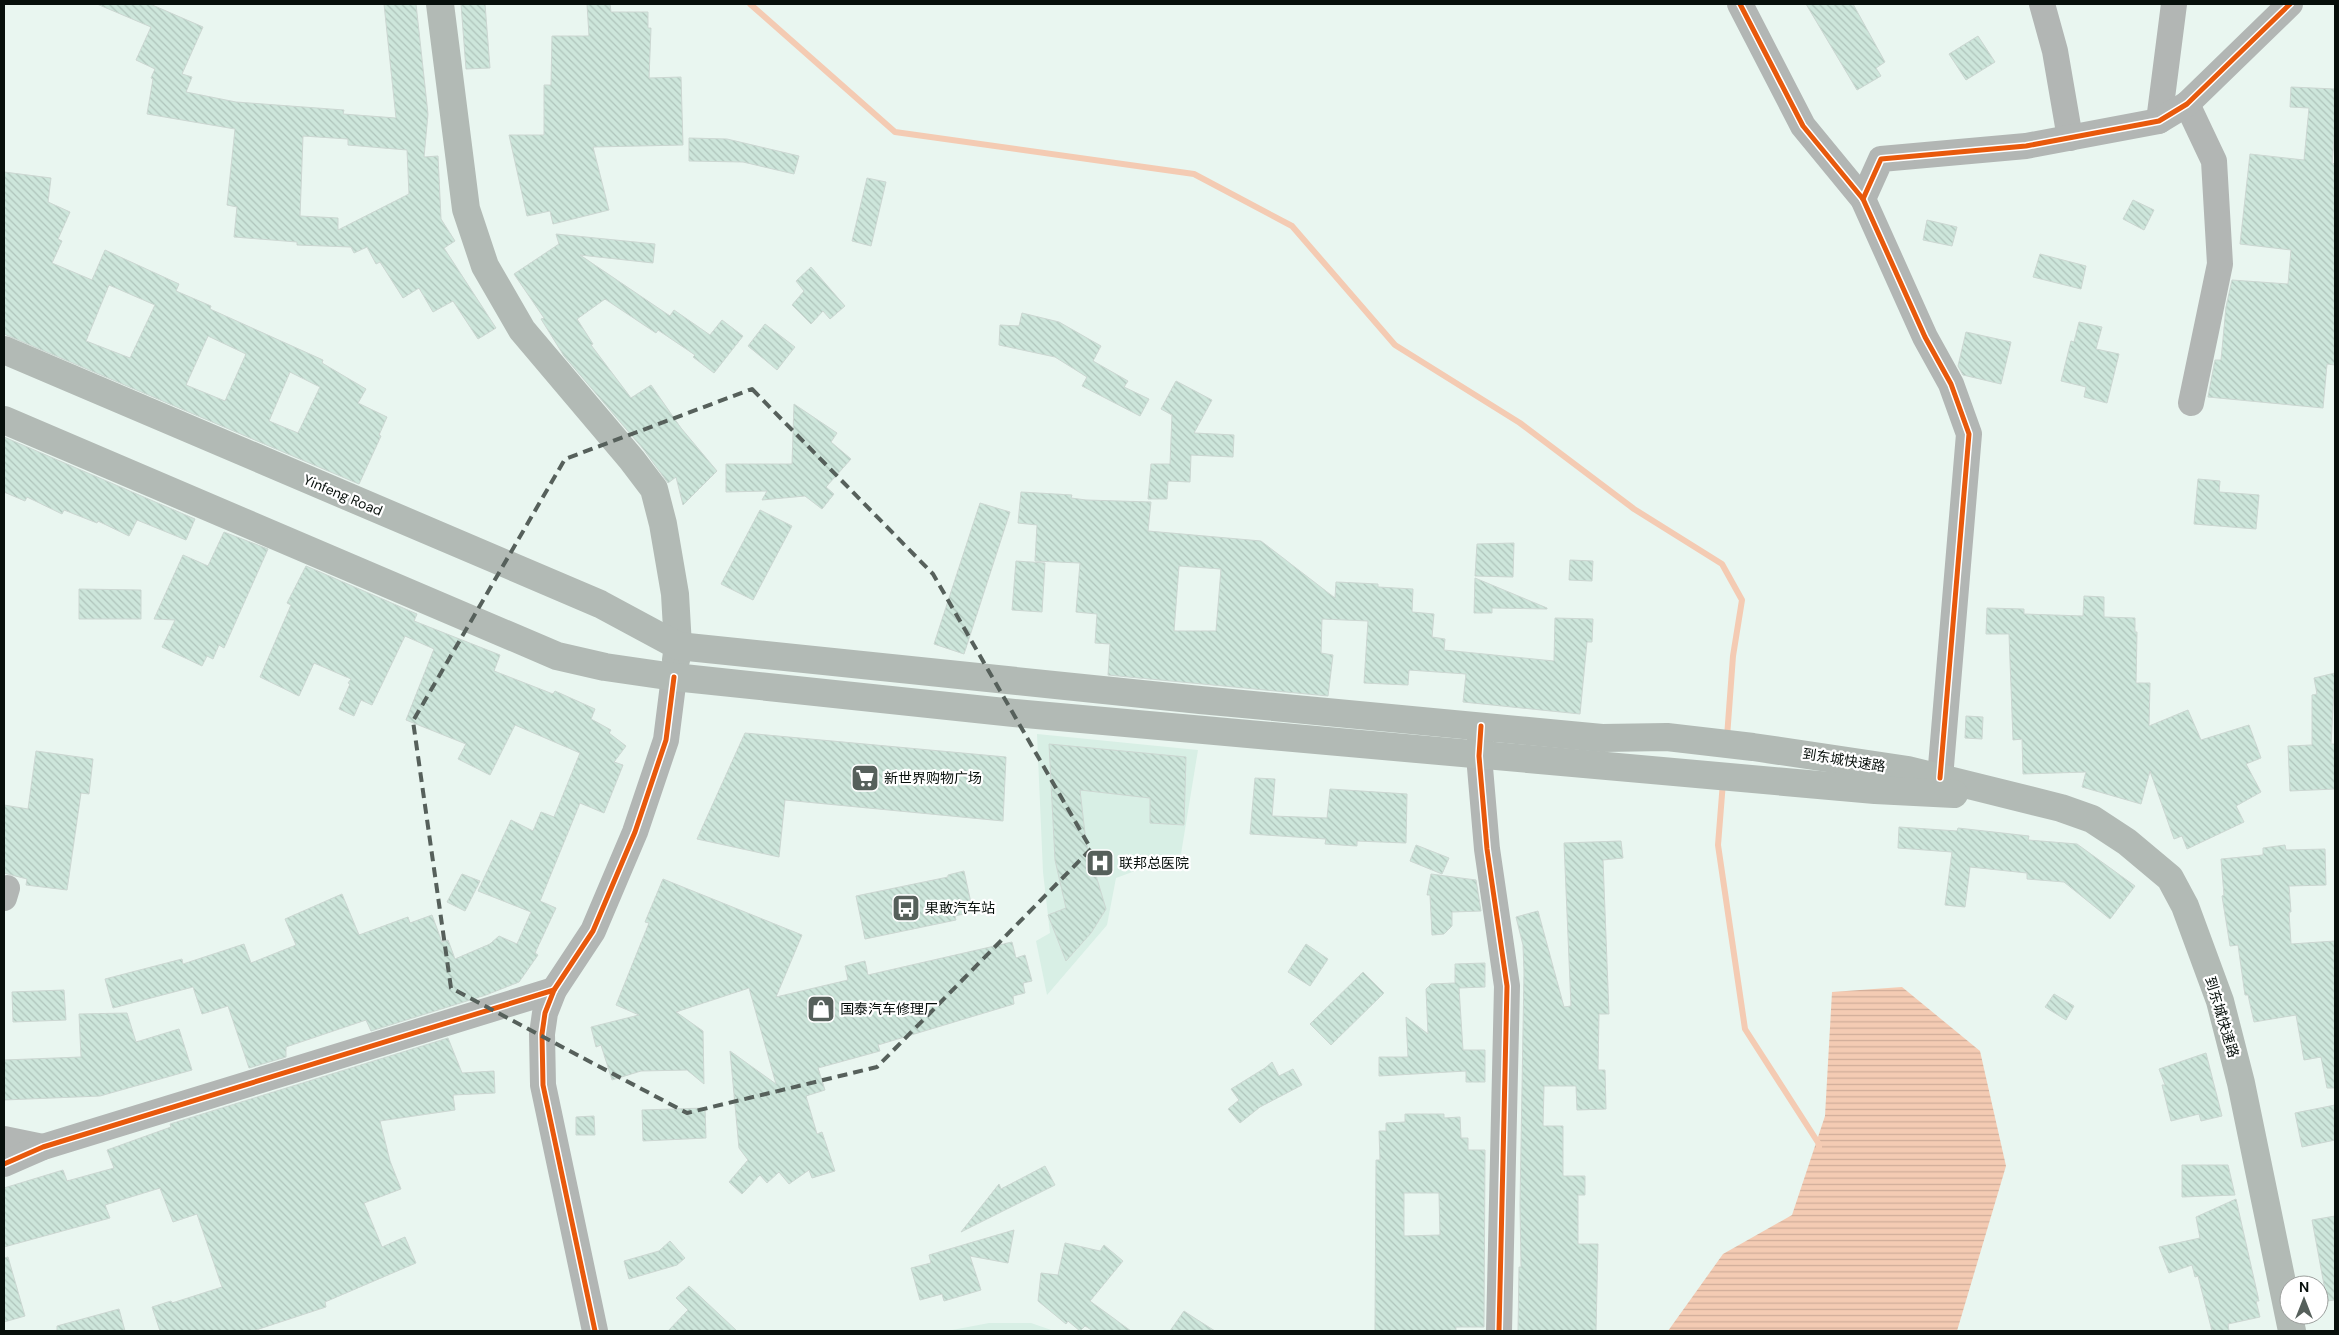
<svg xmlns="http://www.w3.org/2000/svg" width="2339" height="1335" font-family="'DM Sans','Noto Sans SC',sans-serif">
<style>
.built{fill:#d8efe5}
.water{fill:url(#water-rules)}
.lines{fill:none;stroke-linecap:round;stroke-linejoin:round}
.stream{stroke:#f4cbb3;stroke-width:6}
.building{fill:url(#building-back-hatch);stroke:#ccd7d2;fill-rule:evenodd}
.minor{stroke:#b2b6b4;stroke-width:26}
.major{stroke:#b2bab5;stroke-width:28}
.cycleway-casing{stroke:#fff;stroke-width:8}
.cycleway{stroke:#e8590c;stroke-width:5}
.marked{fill:none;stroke:#56605b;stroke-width:4;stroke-dasharray:10 6;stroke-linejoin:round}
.labels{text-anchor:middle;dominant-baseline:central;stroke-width:4.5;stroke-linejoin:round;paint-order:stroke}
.street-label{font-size:14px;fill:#070f0b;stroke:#fff}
.poi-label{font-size:14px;fill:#070f0b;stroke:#fff;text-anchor:start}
</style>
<defs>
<pattern id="water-rules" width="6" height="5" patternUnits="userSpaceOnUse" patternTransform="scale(1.25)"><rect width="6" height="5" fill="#f4cbb3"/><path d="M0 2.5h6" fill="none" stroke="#d0ad99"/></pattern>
<pattern id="building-back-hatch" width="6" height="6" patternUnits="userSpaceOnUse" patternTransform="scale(1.25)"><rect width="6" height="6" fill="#cde6db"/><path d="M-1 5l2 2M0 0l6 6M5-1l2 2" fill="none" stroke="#afc4bb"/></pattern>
</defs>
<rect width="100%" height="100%" fill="#e9f6f0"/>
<g class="built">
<polygon points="1037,734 1198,750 1181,854 1116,878 1107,925 1047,995 1036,941 1050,933 1043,872"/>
<polygon points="989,1323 1031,1323 1054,1331 947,1331"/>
</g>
<polygon class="water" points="1902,987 1980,1051 2006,1166 1957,1331 1668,1331 1723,1254 1792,1215 1825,1116 1832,992"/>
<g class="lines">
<g class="stream">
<polyline points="750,4 895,132 1194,174 1292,226 1395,345 1520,423 1634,509 1722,564 1742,600 1733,656 1727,737"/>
<polyline points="1723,782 1718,845 1745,1029 1819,1144 1819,1148"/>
</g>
</g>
<g class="building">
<path d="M97 4H150L203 27 182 74 192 77 186 92 236 102 344 110 343 114 396 118 384 4H416L428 114 424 157 438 156 441 219 455 241 444 248 496 328 478 339 453 301 433 312 419 288 403 298 380 262 376 264 367 247 354 253 351 247 297 245V242L234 237 237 207 227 205 235 129 147 114 153 79 151 78 155 69 136 60 151 27ZM303 136 348 139V145L407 150 409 194 338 230V218L300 216Z"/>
<polygon points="461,4 485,4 490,68 466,69"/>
<polygon points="587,4 610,4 611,12 648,12 648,28 651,28 649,78 681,77 683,145 593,147 609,210 553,224 550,211 527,216 509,135 544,135 544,85 551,85 552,36 589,36"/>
<polygon points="1806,4 1853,4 1885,62 1876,68 1881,76 1857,90"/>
<polygon points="1978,36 1995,62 1966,80 1949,54"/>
<polygon points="2291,87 2335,89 2335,130 2332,163 2335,164 2335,365 2327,364 2323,408 2208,397 2215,360 2221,360 2226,307 2232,280 2288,284 2291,250 2240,244 2250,154 2304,160 2309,108 2290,107"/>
<polygon points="689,138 727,139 799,156 794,174 743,162 689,161"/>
<path d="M4 172 51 178 48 202 70 212 58 239 62 241 52 263 92 280 105 250 179 284 176 291 211 306 210 309 323 360 322 363 366 389 358 403 387 417 379 435 381 436 359 484 4 334ZM109 285 155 305 130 358 86 341ZM208 336 246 354 225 401 186 385ZM290 372 320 387 298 433 269 421Z"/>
<polygon points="867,178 886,182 871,246 852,241"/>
<polygon points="2133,200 2154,210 2144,230 2123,219"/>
<polygon points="1927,220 1957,227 1952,246 1923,240"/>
<polygon points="556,234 655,244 653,263 580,255 670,316 674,310 710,335 722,320 743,336 714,373 693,357 695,355 658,330 656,333 605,299 577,319 593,344 591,345 631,398 651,385 681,428 717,471 683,505 676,477 668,483 644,450 564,356 541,319 544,318 514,274 559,244"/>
<polygon points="2040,254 2086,266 2081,289 2033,277"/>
<polygon points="811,267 845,306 830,319 823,311 811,324 792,305 804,291 796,281"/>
<polygon points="1022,313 1059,322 1101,346 1093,361 1128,381 1124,387 1149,399 1140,416 1082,386 1087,377 1055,357 999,345 1000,325 1019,326"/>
<polygon points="2079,322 2102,327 2096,349 2119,354 2107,403 2084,397 2086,387 2061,381 2071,341 2074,342"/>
<polygon points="765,324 795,347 777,370 748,346"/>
<polygon points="1966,332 2011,342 2001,384 1963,375 1958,366"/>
<polygon points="1176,381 1212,400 1194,433 1234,435 1233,457 1191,455 1190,482 1168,481 1167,499 1148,499 1151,464 1170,464 1172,415 1161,409"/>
<polygon points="794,404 837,433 831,442 851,459 826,487 834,494 822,509 805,496 762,500 767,491 726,492 726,464 792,464"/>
<polygon points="4,437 195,519 186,540 137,520 129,536 98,521 97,523 64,510 62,514 27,497 25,501 4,492"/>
<polygon points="2198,479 2220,481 2219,492 2259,495 2256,529 2194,524"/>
<path d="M1021 492 1072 495 1071 498 1086 500 1151 502 1148 531 1261 541 1335 598 1336 582 1378 584V587L1413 589 1412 612 1434 614 1432 637 1445 639 1444 650 1554 661 1555 618 1593 619 1592 642H1587L1580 714 1463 702 1466 674 1409 670 1408 685 1364 683 1368 621 1322 619 1321 653 1333 655 1328 696 1108 675 1110 644 1095 643 1097 614 1076 612 1080 563 1035 561 1037 525 1018 523ZM1179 566 1221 569 1216 631H1174Z"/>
<polygon points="980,503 1010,512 964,654 934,644"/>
<polygon points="760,510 792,526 753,600 721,584"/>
<polygon points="224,532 268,549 224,648 219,645 213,659 207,656 202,666 162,647 175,620 154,619 183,555 208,566"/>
<polygon points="1514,543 1513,577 1475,576 1477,544"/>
<polygon points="1570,560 1593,561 1592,581 1569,580"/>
<polygon points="1016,561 1045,563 1042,612 1012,610"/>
<polygon points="306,566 417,614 414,621 500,655 494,671 553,694 555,691 595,709 591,719 611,730 609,733 626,746 614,762 623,765 604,813 580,803 540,901 556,908 535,953 538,955 519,982 486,995 371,1031 366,1020 286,1047 286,1057 249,1068 228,1006 202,1014 193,987 113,1008 105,979 182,959 183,964 244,944 251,963 296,945 285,919 342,894 359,935 408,917 410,923 432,915 442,942 448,940 455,959 490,944 499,936 517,944 531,912 478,891 511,820 533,831 541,812 554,817 580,753 515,725 490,775 458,759 466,744 406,720 434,649 405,636 372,705 361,700 354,716 339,709 350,684 348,683 351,679 314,663 299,696 260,677 291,605 287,603"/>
<polygon points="1475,578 1547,608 1547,609 1492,608 1492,613 1474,613"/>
<polygon points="79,589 141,590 141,619 79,619"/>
<polygon points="2084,596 2104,597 2104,617 2135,618 2135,632 2137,632 2136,683 2150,683 2149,726 2188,710 2201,740 2249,725 2261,758 2246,764 2261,792 2236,806 2244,822 2187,849 2182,836 2174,839 2150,771 2141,804 2082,787 2086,772 2023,774 2022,739 2013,740 2009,634 1986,634 1987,608 2024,609 2024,614 2083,616"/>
<polygon points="2335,673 2331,744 2335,744 2335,789 2290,791 2288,746 2312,745 2312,695 2317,694 2314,678"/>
<polygon points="1966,716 1983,717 1982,739 1965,738"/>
<polygon points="745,733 1006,757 1003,821 785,800 779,857 697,839"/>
<polygon points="1049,744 1186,757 1184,825 1150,823 1150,798 1080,790 1086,842 1106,909 1091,933 1066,961 1048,915 1066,908 1055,860"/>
<polygon points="36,751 93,759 89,794 81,793 67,890 26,885 27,879 4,873 4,805 28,809"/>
<polygon points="1255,778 1275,779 1272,816 1327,818 1330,789 1407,794 1406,843 1357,841 1357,846 1325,844 1326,839 1250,834"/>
<polygon points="1899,827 1957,831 1958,828 2029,836 2028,840 2077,844 2135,886 2110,919 2064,882 2027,879 2027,873 1970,867 1965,907 1945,905 1952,852 1898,848"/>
<polygon points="1621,841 1623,858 1603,860 1609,1014 1599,1014 1598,1070 1605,1070 1606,1109 1577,1110 1576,1086 1544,1086 1543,1126 1563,1126 1563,1176 1585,1176 1585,1195 1578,1195 1578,1244 1598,1244 1596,1331 1518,1331 1519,1267 1521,1267 1520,1204 1524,972 1523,945 1516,917 1538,911 1564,1007 1571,1006 1564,843"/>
<polygon points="1416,845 1449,858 1442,874 1410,861"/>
<polygon points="2285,845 2286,850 2325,849 2326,885 2289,886 2291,912 2289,912 2291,944 2335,941 2335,1088 2327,1088 2321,1057 2304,1060 2296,1015 2254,1022 2248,995 2245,995 2238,945 2230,946 2222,896 2224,895 2221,859 2263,855 2263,848"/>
<polygon points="964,871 973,912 955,916 956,920 865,939 856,896 948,877 948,875"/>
<polygon points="462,874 480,881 465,911 447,902"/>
<polygon points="1431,874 1476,880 1481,911 1452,912 1452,926 1444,934 1432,935 1430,895 1427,895"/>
<polygon points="663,879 802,935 776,997 848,980 845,966 865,961 868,975 1012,942 1016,958 1025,955 1032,981 1023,983 1025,993 1013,996 1014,1004 878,1045 880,1051 818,1068 825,1090 806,1096 817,1134 822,1132 835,1171 812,1178 809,1170 789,1184 779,1172 767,1183 760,1175 742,1194 729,1182 748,1160 739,1148 730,1051 776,1084 749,988 676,1012 703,1031 704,1084 687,1070 641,1071 612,1080 601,1045 596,1047 591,1027 639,1015 616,1005 649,923 645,922"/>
<polygon points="1306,944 1328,959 1310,986 1288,972"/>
<polygon points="1485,963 1485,987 1459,988 1463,1050 1485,1050 1485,1082 1466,1082 1466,1071 1379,1076 1379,1057 1408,1057 1406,1017 1428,1034 1426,989 1431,984 1455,983 1455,964"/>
<polygon points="1363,972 1384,993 1331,1045 1310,1024"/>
<polygon points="64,990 66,1020 13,1022 12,992"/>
<polygon points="2054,994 2074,1006 2066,1020 2045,1007"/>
<polygon points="127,1013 136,1042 179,1029 192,1070 100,1096 4,1100 4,1060 81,1057 79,1014"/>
<polygon points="448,1038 462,1073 494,1071 495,1093 453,1095 455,1110 380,1121 390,1161 401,1189 364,1203 382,1247 405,1237 416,1263 325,1302 326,1307 253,1331 160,1331 152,1307 171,1301 172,1303 222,1287 197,1214 173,1222 160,1188 105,1205 110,1218 4,1247 4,1188 63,1170 67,1181 114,1168 107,1150 171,1127 170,1124"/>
<polygon points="2206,1053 2222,1116 2201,1121 2199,1114 2171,1121 2162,1085 2165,1085 2159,1069"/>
<polygon points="1272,1062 1279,1076 1293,1069 1302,1085 1260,1107 1240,1123 1228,1109 1239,1100 1231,1089 1265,1068"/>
<polygon points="2335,1105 2335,1140 2302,1147 2295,1113"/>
<polygon points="705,1108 706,1138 643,1141 642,1110"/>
<path d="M1405 1114H1444V1118L1460 1117 1461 1138H1468V1150H1485L1484 1327H1456V1331H1375L1376 1160H1380L1379 1131H1386V1123L1405 1122ZM1404 1193H1439L1440 1235 1404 1236Z"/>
<polygon points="594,1116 595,1135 576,1135 576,1117"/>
<polygon points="2182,1165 2228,1165 2235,1195 2182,1197"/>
<polygon points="1045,1166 1055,1185 961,1232 999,1184 1001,1189"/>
<polygon points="2236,1199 2259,1301 2256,1301 2260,1317 2228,1324 2229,1331 2212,1331 2198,1276 2195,1277 2192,1265 2169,1273 2159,1247 2200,1238 2196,1217"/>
<polygon points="2335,1216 2335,1300 2327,1301 2312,1220"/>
<polygon points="1014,1230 1008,1263 970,1256 981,1290 944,1301 942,1294 920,1300 911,1268 931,1263 929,1255"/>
<polygon points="670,1241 685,1258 677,1265 629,1279 624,1261 659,1251"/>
<polygon points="1065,1243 1100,1251 1104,1245 1123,1261 1090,1301 1131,1331 1093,1331 1085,1326 1080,1331 1068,1321 1066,1324 1038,1301 1041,1273 1058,1275"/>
<polygon points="8,1257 25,1316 4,1322 4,1258"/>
<polygon points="689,1286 737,1331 668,1331 688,1310 676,1298"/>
<polygon points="119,1309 125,1331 57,1331 57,1326"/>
<polygon points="1184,1311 1193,1317 1215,1331 1170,1331"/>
</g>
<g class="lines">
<g class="minor">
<polyline points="1740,4 1803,126 1863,199 1925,337 1951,384 1969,434 1940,778"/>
<polyline points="2042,4 2055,51 2070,138"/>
<polyline points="2187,104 2214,161 2220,264 2191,403"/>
<polyline points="2159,121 2174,4"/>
<polyline points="1863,199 1881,159 2026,146 2159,121 2187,104 2290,4"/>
<polyline points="1481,726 1479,756 1487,849 1507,986 1499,1331"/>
<polyline points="4,898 7,888"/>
<polyline points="4,1139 43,1147"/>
<polyline points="4,1164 43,1147 554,990"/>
<polyline points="595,1331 543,1085 542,1034 545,1013 554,990 593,931 635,832 666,740 674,677"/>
</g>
<g class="major">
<polyline points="440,4 466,209 485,266 522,330 632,460 654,489 663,524 675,594 678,646 676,660"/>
<polyline points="4,350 600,604 678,646 1200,700 1602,738 1667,737 1753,747 1908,770 2061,808 2092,819 2127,842 2170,878 2185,906 2220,1001 2241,1083 2292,1331"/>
<polyline points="4,420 557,656 605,667 674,677 1014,713 1875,790 1954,794"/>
</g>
<defs>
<g id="cycleway">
<polyline points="1740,4 1803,126 1863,199 1925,337 1951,384 1969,434 1940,778"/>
<polyline points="1863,199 1881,159 2026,146 2159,121 2187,104 2290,4"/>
<polyline points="1481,726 1479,756 1487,849 1507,986 1499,1331"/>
<polyline points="4,1164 43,1147 554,990"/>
<polyline points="595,1331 543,1085 542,1034 545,1013 554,990 593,931 635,832 666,740 674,677"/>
</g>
</defs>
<use href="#cycleway" class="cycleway-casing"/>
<use href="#cycleway" class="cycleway"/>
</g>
<path class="marked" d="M752 389 933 574 1091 849 877 1067 687 1113 451 988 413 721 565 459Z"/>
<defs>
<symbol id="supermarket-square" viewBox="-11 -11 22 22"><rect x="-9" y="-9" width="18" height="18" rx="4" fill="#56605b" stroke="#fff"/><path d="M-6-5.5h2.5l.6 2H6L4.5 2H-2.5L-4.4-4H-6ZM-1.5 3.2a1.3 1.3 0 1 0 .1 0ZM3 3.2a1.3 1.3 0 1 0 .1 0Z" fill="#fff"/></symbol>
<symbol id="hospital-square" viewBox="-11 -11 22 22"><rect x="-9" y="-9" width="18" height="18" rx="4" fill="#56605b" stroke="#fff"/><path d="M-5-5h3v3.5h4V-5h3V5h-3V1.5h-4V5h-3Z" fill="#fff"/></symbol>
<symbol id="bus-square" viewBox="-11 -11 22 22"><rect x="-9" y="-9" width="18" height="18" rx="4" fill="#56605b" stroke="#fff"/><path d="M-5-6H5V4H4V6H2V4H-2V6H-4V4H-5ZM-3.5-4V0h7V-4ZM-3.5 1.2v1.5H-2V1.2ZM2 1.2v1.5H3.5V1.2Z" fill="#fff"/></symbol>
<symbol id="shop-square" viewBox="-11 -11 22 22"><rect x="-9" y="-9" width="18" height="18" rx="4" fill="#56605b" stroke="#fff"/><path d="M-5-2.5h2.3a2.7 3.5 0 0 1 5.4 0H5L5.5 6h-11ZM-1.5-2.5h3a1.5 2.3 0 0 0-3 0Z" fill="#fff"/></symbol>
</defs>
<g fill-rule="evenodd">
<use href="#supermarket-square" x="849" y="762" width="32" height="32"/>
<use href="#hospital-square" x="1084" y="847" width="32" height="32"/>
<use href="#bus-square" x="890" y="892" width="32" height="32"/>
<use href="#shop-square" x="805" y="993" width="32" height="32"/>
</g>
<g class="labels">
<g class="street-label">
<text transform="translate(343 495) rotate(23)">Yinfeng Road</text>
<text transform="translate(1844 760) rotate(9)">到东城快速路</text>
<text transform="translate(2222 1017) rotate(73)">到东城快速路</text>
</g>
<g class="poi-label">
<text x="884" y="778">新世界购物广场</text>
<text x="1119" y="863">联邦总医院</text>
<text x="925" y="908">果敢汽车站</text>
<text x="840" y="1009">国泰汽车修理厂</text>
</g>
</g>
<rect width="2339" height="1335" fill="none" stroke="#070f0b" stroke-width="10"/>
<g transform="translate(2304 1300)"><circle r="24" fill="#ffffff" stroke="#9c9f9d"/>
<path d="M0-4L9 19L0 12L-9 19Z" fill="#56605b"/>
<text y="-8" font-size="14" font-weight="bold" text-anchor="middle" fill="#070f0b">N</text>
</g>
</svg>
